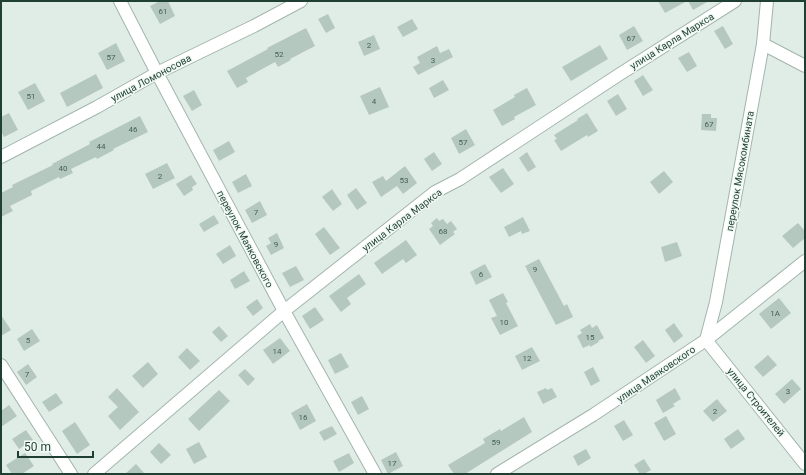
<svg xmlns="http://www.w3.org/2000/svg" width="806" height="475" font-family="Roboto,sans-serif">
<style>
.building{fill:#b5c8bf}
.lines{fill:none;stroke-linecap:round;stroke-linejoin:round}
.minor-casing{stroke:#a2b5ad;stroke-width:14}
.minor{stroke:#fff;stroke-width:12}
.labels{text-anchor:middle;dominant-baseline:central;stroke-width:3;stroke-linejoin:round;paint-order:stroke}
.number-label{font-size:8px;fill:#446156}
.street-label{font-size:10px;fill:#1f3f33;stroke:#f1f9f4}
</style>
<rect width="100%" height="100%" fill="#e0ede6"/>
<g class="building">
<polygon points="160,1 168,1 175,16 160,24 150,6"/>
<polygon points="658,1 687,1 665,13"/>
<polygon points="688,1 709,1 693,10"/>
<polygon points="328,14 335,28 326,33 318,19"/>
<polygon points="412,19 418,29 403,37 397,27"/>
<polygon points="634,26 643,41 627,50 619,35"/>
<polygon points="723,26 733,44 725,49 714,31"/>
<polygon points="306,28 315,46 290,59 291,60 278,67 275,62 246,78 248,82 237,88 227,71 268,49 267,48"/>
<polygon points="374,35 380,49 364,56 358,42"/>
<polygon points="116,43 125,61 107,70 98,53"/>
<polygon points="600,45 608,59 571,81 562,67"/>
<polygon points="437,46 440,53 449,49 453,57 418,75 413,67 420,63 417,57"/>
<polygon points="689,52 697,66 687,72 678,58"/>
<polygon points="96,74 103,88 67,107 60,93"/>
<polygon points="643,75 653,90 643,96 634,81"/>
<polygon points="443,80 449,90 434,98 429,88"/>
<polygon points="35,83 45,101 28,110 18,92"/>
<polygon points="380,87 389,107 369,115 360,96"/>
<polygon points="527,88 536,105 514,117 515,119 502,126 493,110 515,97 514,95"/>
<polygon points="194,90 202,105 192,111 183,96"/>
<polygon points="618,94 627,109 616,116 607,101"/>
<polygon points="9,113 18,130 4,137 1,131 1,117"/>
<polygon points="587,113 598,131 588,137 587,135 561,151 554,140 557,139 554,135 578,120 577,119"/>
<polygon points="702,114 711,114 711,118 717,118 716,131 701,130"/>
<polygon points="140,116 148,132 113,149 114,150 97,159 96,157 71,169 73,173 60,179 59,177 31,191 32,195 10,206 13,211 1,217 1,193 13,187 12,185 53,165 52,164 90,144 89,142"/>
<polygon points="466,129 475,145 459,154 451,138"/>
<polygon points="229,141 235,152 219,161 213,150"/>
<polygon points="434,152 442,164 432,171 424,159"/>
<polygon points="527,152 536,167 528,172 519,158"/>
<polygon points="167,163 175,178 153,189 145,174"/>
<polygon points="405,166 417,183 403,194 397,186 381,197 372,182 383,176 386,181"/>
<polygon points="503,168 514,184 501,193 489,177"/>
<polygon points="664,171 673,182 659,194 650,182"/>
<polygon points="246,174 252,186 238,193 232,182"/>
<polygon points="191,175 197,184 192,187 193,190 184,196 176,184"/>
<polygon points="356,188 367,203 357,210 347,195"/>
<polygon points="332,189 342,204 333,211 322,197"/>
<polygon points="260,201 267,215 252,223 245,210"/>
<polygon points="214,215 219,223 204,232 199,224"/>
<polygon points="523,217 530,231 522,234 521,231 509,237 504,227"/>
<polygon points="437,218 439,221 443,219 447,224 451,221 457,229 453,232 455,234 440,245 429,229 433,226 431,223"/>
<polygon points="798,223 805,231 805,238 793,248 782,236"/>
<polygon points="324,227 340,248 330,255 315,234"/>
<polygon points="277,233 284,248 271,255 266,246 271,243 268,238"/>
<polygon points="406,240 417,255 406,263 403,259 382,274 374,263"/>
<polygon points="677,242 682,256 665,262 661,247"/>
<polygon points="230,245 236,256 223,264 216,254"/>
<polygon points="539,259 564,306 567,304 573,317 556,325 525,266"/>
<polygon points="485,264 492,277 476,285 470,272"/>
<polygon points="296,266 304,280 290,287 282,273"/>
<polygon points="244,271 250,281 235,289 230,280"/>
<polygon points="359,274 366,284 347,298 351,304 341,312 329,296"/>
<polygon points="503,293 508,302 506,303 518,326 500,335 491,318 497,316 489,300"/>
<polygon points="779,298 791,313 771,329 759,314"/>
<polygon points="257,299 263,308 253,316 246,307"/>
<polygon points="315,307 324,320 310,329 302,316"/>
<polygon points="1,315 11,330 1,336"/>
<polygon points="674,323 683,336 674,343 665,330"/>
<polygon points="590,324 592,328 597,325 604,338 598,341 599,342 590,347 590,345 583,348 577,336 582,333 580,330"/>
<polygon points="219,326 228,336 221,342 212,332"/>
<polygon points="32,329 40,341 24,351 17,339"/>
<polygon points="280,338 290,351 273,364 263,350"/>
<polygon points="643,340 655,356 646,363 634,347"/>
<polygon points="532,347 540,361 522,370 515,356"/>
<polygon points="187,348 200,361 190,370 178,357"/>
<polygon points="341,353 349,367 335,374 328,360"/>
<polygon points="768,355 777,365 763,377 754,367"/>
<polygon points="148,362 158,374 143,388 132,376"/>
<polygon points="28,364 37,377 26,385 17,372"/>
<polygon points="593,367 600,381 591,386 584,372"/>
<polygon points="245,369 255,379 248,386 238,375"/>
<polygon points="792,379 801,389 784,404 775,394"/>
<polygon points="117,388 139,412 120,430 108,416 118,407 108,397"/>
<polygon points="546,388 547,390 552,388 557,397 543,404 537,392"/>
<polygon points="675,388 681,399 673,404 675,406 663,413 656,400"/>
<polygon points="219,390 230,401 199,431 188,419"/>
<polygon points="56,393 63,403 49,412 42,402"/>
<polygon points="362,396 369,409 358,415 351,402"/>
<polygon points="717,399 727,411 713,422 703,411"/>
<polygon points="307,404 316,421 300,430 291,413"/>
<polygon points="9,405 17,416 1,427 1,411"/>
<polygon points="666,416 676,434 664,441 654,423"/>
<polygon points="524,417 532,432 465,474 454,474 448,465 485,443 483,439 500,429 501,431"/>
<polygon points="624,420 633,435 623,441 614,426"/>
<polygon points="75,422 90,445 77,454 62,431"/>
<polygon points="332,426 337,434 324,441 319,432"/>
<polygon points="738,429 745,439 731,449 724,439"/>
<polygon points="26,430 33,440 19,449 12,439"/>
<polygon points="199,442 207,457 194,464 186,449"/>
<polygon points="159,443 171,455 161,464 150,452"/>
<polygon points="586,449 591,458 578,466 573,456"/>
<polygon points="396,452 403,466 388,474 381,460"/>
<polygon points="25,453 34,466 22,474 12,474 6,465"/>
<polygon points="349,453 354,463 339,472 333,461"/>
<polygon points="644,459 651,470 644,474 640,474 634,465"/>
<polygon points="136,464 145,474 125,474"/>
</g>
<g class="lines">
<defs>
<g id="minor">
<polyline points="120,1 157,73 284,311 375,474"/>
<polyline points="767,1 763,44 716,302 706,340 805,464"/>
<polyline points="763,44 805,66"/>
<polyline points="1,157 97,107 157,73 254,26 301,1"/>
<polyline points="1,365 71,474"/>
<polyline points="94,474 284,311 435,192 460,179 620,74 735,1"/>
<polyline points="497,474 593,415 706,340 805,261"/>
</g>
</defs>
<use href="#minor" class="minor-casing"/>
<use href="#minor" class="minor"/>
</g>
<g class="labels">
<g class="number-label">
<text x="163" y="11">61</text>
<text x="631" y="38">67</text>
<text x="369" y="45">2</text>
<text x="279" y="54">52</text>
<text x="111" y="57">57</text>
<text x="433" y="60">3</text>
<text x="31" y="96">51</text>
<text x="374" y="101">4</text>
<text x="709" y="124">67</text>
<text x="133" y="129">46</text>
<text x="463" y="142">57</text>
<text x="101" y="146">44</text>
<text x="63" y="168">40</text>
<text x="160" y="176">2</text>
<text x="404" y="180">53</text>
<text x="256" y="212">7</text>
<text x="443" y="231">68</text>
<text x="276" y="244">9</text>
<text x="535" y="269">9</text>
<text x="481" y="274">6</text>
<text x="775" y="313">1А</text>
<text x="504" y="322">10</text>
<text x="590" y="337">15</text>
<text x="28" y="340">5</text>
<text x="277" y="351">14</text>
<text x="527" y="358">12</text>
<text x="27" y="374">7</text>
<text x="788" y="391">3</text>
<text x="715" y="411">2</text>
<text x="303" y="417">16</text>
<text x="496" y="442">59</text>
<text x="392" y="463">17</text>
</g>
<g class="street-label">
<text transform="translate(672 41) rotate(-32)">улица Карла Маркса</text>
<text transform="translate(151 78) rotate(-28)">улица Ломоносова</text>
<text transform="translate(740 171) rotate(-80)">переулок Мясокомбината</text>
<text transform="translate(402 220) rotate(-37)">улица Карла Маркса</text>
<text transform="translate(245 239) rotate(62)">переулок Маяковского</text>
<text transform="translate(656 374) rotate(-34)">улица Маяковского</text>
<text transform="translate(756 402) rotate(51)">улица Строителей</text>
</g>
</g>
<rect width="806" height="475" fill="none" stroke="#1f3f33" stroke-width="4"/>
<path d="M18 451v6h75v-6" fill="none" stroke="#1f3f33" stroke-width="2"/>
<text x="24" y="451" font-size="12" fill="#1f3f33" stroke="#f1f9f4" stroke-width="3" paint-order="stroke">50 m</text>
</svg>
